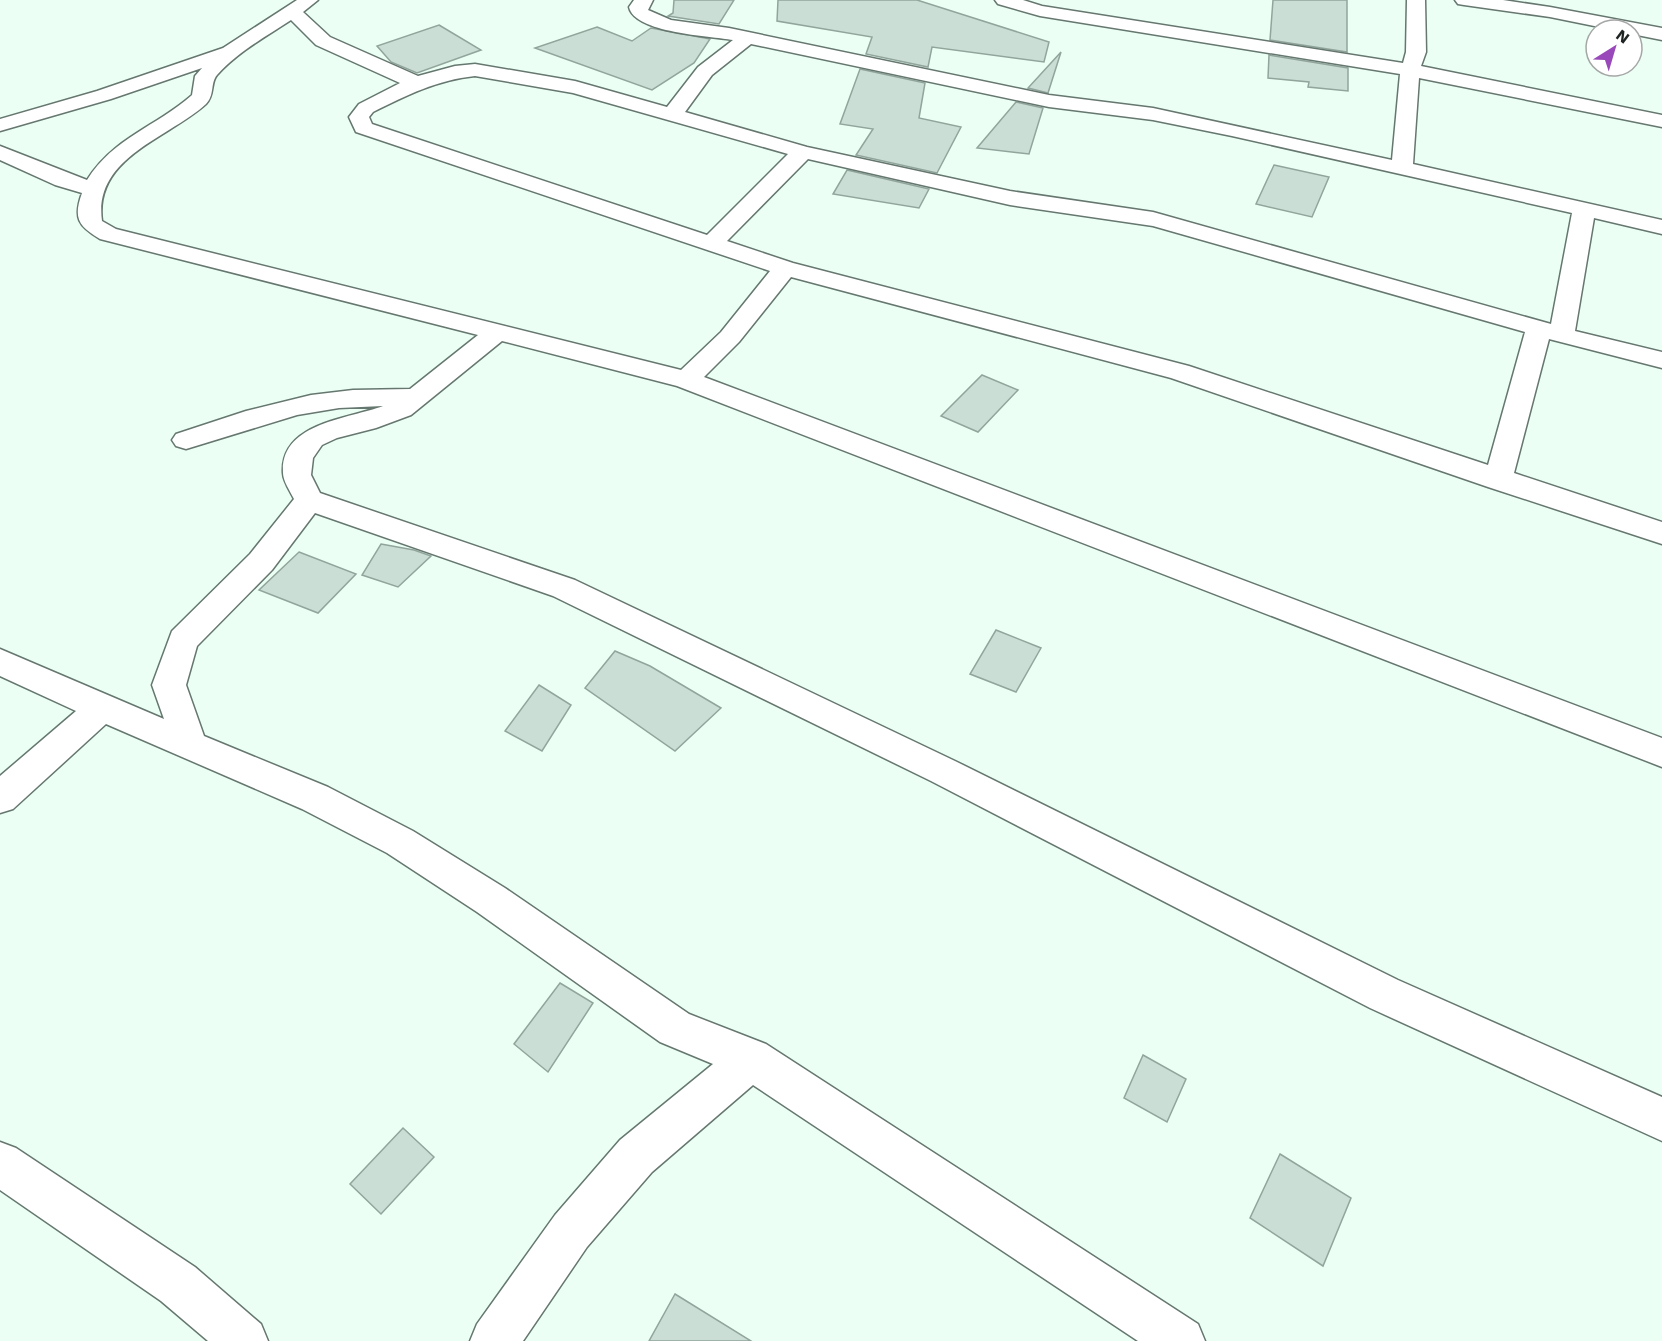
<svg xmlns="http://www.w3.org/2000/svg" width="1662" height="1341" font-family="'Work Sans',sans-serif">
<style>
.building{fill:#cbded5;stroke:#92a59c;stroke-width:1.5}
.lines{fill:none;stroke-linecap:round;stroke-linejoin:round}
.street-casing{stroke:#65776f;stroke-width:3}
.street{fill:#fff;fill-rule:evenodd}
</style>
<rect width="100%" height="100%" fill="#ebfff5"/>
<g class="building">
<polygon points="674,0 734,0 719,24 668,16 673,13"/>
<polygon points="778,0 917,0 1049,42 1044,62 932,47 928,67 866,54 872,37 777,21"/>
<polygon points="1273,0 1347,0 1347,52 1270,40"/>
<polygon points="439,25 481,50 417,73 391,62 377,46"/>
<polygon points="597,27 632,41 651,28 710,39 694,63 652,90 535,48"/>
<polygon points="1061,52 1048,93 1028,88"/>
<polygon points="1269,55 1348,68 1348,91 1308,87 1309,82 1268,78"/>
<polygon points="860,69 925,83 919,118 961,127 937,173 856,155 873,129 840,124"/>
<polygon points="1016,102 1043,108 1029,154 977,148"/>
<polygon points="1274,165 1329,177 1312,217 1256,204"/>
<polygon points="847,170 929,189 919,208 833,194"/>
<polygon points="982,375 1018,390 978,432 941,416"/>
<polygon points="381,544 414,550 431,556 398,587 362,575"/>
<polygon points="299,552 356,574 318,613 259,590"/>
<polygon points="996,630 1041,648 1016,692 970,674"/>
<polygon points="615,651 650,666 721,708 675,751 585,688"/>
<polygon points="539,685 571,705 542,751 505,731"/>
<polygon points="560,983 593,1003 548,1072 514,1044"/>
<polygon points="1143,1055 1186,1079 1167,1122 1124,1098"/>
<polygon points="403,1128 434,1157 381,1214 350,1184"/>
<polygon points="1280,1154 1351,1198 1323,1266 1250,1218"/>
<polygon points="675,1294 751,1341 649,1341"/>
</g>
<g class="lines">
<defs>
<g id="street">
<path d="M297 0H318L303 12 330 37 418 76 455 66 475 64 575 81 667 107 698 67 733 40C710 36 634 33 629 7L634 0H653L648 10 671 20 729 28 1049 95 1153 108 1392 160 1400 74 1040 16 998 4 995 0H1023L1042 6 1403 63 1406 52 1407 0H1425L1426 52 1421 66 1662 115V127L1419 78 1413 164 1662 220V234L1594 218 1575 331 1662 352V368L1549 339 1514 473 1662 522V544L1488 487 1171 378 791 277 739 342 704 377 1662 738V767L677 386 502 341 411 415 376 428 337 438 322 445 313 458 311 475 320 493 575 580 955 761 1398 980 1662 1097V1141L1370 1008 931 781 553 596 315 513 272 570 197 646 186 685 204 736 328 787 413 831 505 888 689 1014 766 1044 1198 1324 1205 1341H1138L753 1085 652 1172 587 1247 523 1341H470L477 1324 555 1215 620 1140 713 1064 660 1042 477 912 387 853 302 809 106 724 13 809 0 813V776L76 711 0 676V649L164 719 152 685 172 631 250 554 294 499C290 491 283 481 283 473 280 423 348 419 383 406L339 408 297 415 186 449 176 446 172 440 176 434 246 411 311 395 353 390 410 389 478 335 100 239C78 226 73 218 82 193L55 185 0 160V146L87 180C114 137 156 127 192 95L195 76 202 68 111 99 0 131V119L97 91 223 48ZM291 20 316 45 400 83 359 104 349 117 356 132 770 271 721 332 681 370 116 229 102 221C93 157 169 138 206 104 215 95 210 83 217 75 238 52 265 37 291 20ZM751 44 1049 107 1153 120 1232 136 1572 213 1551 324 1153 212 1010 191 807 147 685 112 712 75ZM475 76 573 93 788 154 707 235 372 124 369 117 373 112C407 95 437 80 475 76ZM808 159 1010 205 1153 226 1525 332 1488 465 1189 366 793 263 727 241Z"/>
<polygon points="1455,0 1503,0 1550,7 1662,28 1662,40 1632,34 1632,30 1614,30 1550,17 1464,5 1458,4"/>
<polygon points="0,1142 16,1148 195,1267 261,1324 268,1341 208,1341 161,1301 0,1190"/>
</g>
</defs>
<use href="#street" class="street-casing"/>
<use href="#street" class="street"/>
</g>
<g transform="translate(1614 48) rotate(37)"><circle r="28" fill="#ffffff" stroke="#a5a7a6" stroke-width="1.5"/>
<path d="M0-4.5L10 22L0 15L-10 22Z" fill="#9949b9"/>
<text y="-9" font-size="16" font-weight="bold" text-anchor="middle" fill="#1d2421">N</text>
</g>
</svg>
